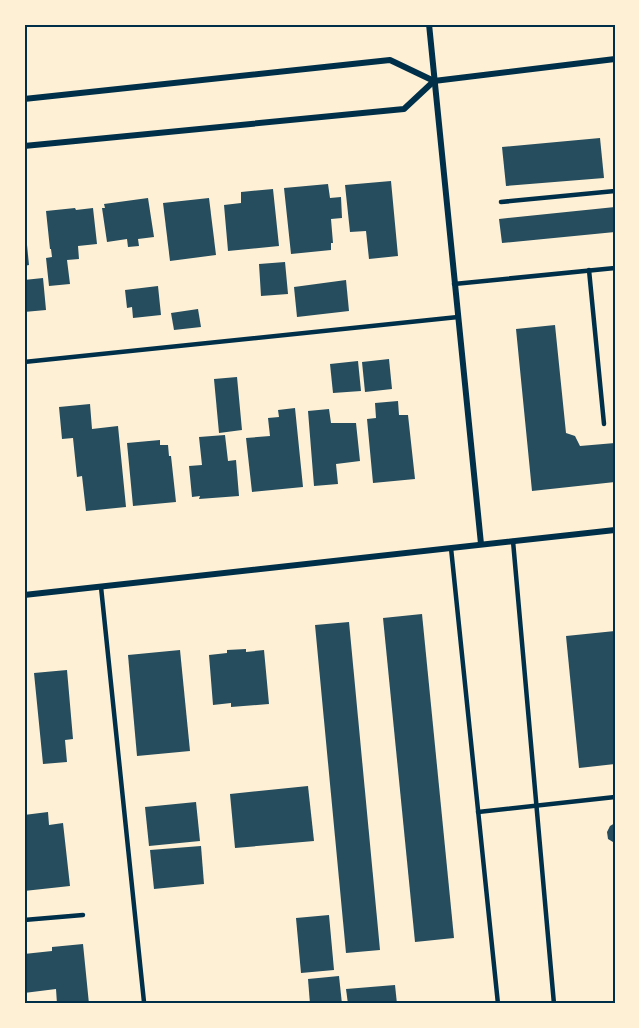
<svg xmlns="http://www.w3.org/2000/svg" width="639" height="1028" font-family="Lora,serif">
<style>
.building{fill:#264d5e}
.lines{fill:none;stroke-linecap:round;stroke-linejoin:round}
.service{stroke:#003049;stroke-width:4.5}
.minor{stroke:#003049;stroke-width:6}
.neatline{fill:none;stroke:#003049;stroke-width:2}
</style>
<rect width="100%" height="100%" fill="#fdf0d5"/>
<g class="building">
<polygon points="600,138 604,178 506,186 502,147"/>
<polygon points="391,181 398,256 369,259 366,231 350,232 345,185"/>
<polygon points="328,184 330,198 341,197 342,218 331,219 333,243 331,243 331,250 291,254 284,188"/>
<polygon points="273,189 279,246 228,251 224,205 241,203 241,192"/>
<polygon points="148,198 154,237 138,239 139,246 128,247 127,239 107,242 102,208 105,208 104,204"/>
<polygon points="209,198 216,255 170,261 163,203"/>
<polygon points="615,207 615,232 502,243 499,219"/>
<polygon points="75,208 76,210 93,208 97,244 78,246 79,259 67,260 70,284 49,286 46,258 52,257 51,249 50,249 46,211"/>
<polygon points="26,235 29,265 24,266 24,236"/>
<polygon points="285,262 288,294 261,296 259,264"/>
<polygon points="43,278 46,310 24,312 24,280"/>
<polygon points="346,280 349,311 297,317 294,287"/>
<polygon points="158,286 161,315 133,318 132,307 127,308 125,290"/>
<polygon points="198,309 201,327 174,330 171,313"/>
<polygon points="555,325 566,433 575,436 580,446 615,443 615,482 532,491 516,329"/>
<polygon points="389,359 392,389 365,392 362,362"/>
<polygon points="358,361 361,391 333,393 330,364"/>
<polygon points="237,377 242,430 219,433 214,379"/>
<polygon points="398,401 399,415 408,415 415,479 373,483 367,419 376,418 375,403"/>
<polygon points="90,404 92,429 118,426 126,507 86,511 82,476 77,477 73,438 62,439 59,407"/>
<polygon points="295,408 303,487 252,492 246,438 270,436 268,418 279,417 278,410"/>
<polygon points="329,409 331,423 356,423 360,461 336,464 338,484 314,486 308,411"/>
<polygon points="225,435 228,461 236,460 239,496 199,499 200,496 192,497 189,466 202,465 199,437"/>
<polygon points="160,440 160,445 168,445 169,456 171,456 176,502 133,506 127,443"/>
<polygon points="422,614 454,938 415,942 383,618"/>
<polygon points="349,622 380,950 346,953 315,625"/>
<polygon points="615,631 615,764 579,768 566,636"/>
<polygon points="246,649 246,652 264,650 269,704 231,707 231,703 213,705 209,655 227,653 227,650"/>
<polygon points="180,650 190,751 137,756 128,655"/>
<polygon points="67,670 73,739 65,740 67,762 43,764 34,673"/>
<polygon points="308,786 314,841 235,848 230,794"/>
<polygon points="196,802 200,841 149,846 145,807"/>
<polygon points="48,812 49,825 63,823 70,886 24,891 24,815"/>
<polygon points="615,823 615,846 613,847 613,842 608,839 607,832 610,826"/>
<polygon points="201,846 204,884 154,889 150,850"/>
<polygon points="329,915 334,970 301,973 296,918"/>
<polygon points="83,944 89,1004 57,1004 56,989 24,993 24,954 52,951 52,947"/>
<polygon points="339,976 342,1004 310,1004 308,979"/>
<polygon points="395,985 397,1004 348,1004 346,989"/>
</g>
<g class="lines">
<g class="service">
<polyline points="501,202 615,191"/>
<polyline points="589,270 604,424"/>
<polyline points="454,284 615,268"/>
<polyline points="24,362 458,317"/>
<polyline points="513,541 554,1004"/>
<polyline points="451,548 498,1004"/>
<polyline points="101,587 144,1002"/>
<polyline points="478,812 615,797"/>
<polyline points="24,920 83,915"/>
</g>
<g class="minor">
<polyline points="429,24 481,544"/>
<polyline points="24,99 390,60 434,81 615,59"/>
<polyline points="24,146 404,109 434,81"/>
<polyline points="24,595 615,530"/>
</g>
</g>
<rect width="639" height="1028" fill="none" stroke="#fdf0d5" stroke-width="51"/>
<rect x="26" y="26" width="588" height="976" class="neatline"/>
</svg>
